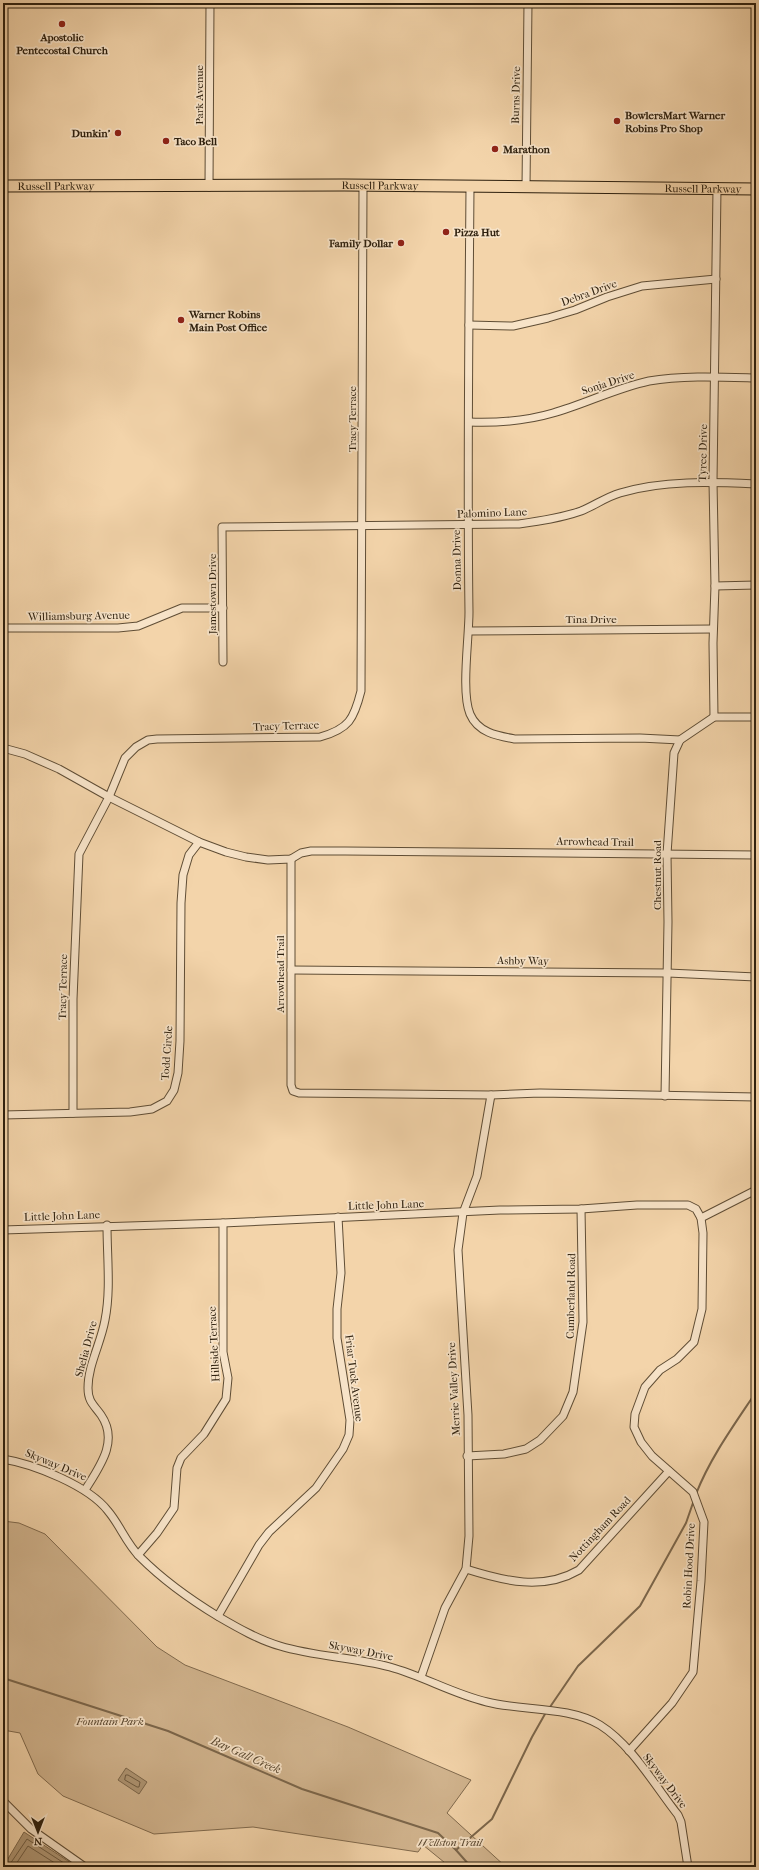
<svg xmlns="http://www.w3.org/2000/svg" width="759" height="1870" font-family="'IM FELL French Canon',serif">
<style>
.green{fill:#d2b58f;stroke:#806a4e}
.water{fill:#b09775;stroke:#7c674c}
.lines{fill:none;stroke-linecap:round;stroke-linejoin:round}
.shore{stroke:#6f5c42;stroke-width:1}
.stream{stroke:#7c674c;stroke-width:2}
.street-casing{stroke:#5f4d35;stroke-width:9}
.primary-casing{stroke:#2e200e;stroke-width:13}
.street{stroke:#f7e3c8;stroke-width:7}
.primary{stroke:#f3d4aa;stroke-width:11}
.poi-dot{fill:#8f2418;stroke:#f7e3c8;stroke-width:1.5}
.labels{text-anchor:middle;dominant-baseline:central;stroke-width:3.5;stroke-linejoin:round;paint-order:stroke}
.poi-label{font-size:11px;font-weight:bold;fill:#2e200e;stroke:#f7e3c8;text-anchor:start}
.street-label{font-size:11px;fill:#2e200e;stroke:#f7e3c8}
.park-label{font-size:11px;font-style:italic;fill:#57452e;stroke:#f7e3c8}
.water-label{font-size:12px;font-style:italic;fill:#5c4a32;stroke:#f7e3c8}
</style>
<rect width="100%" height="100%" fill="#f3d4aa"/>
<filter id="stains"><feTurbulence type="fractalNoise" baseFrequency=".005" numOctaves="4"/><feColorMatrix values="0 0 0 0 .2 0 0 0 0 .09 0 0 0 0 .02 0 0 0 .5 -.17"/></filter>
<radialGradient id="worn" r=".72"><stop offset=".6" stop-color="#630" stop-opacity="0"/><stop offset="1" stop-color="#630" stop-opacity=".3"/></radialGradient>
<polygon class="green" points="3,1521 19,1523 45,1534 157,1647 185,1665 348,1727 471,1780 447,1813 506,1867 450,1867 423,1845 418,1852 253,1827 154,1834 63,1796 38,1774 20,1733 3,1730"/>
<g class="water">
<polygon points="126,1768 147,1782 139,1794 118,1780"/>
<polygon points="24,1832 77,1867 3,1867"/>
</g>
<g class="lines">
<g class="shore">
<polygon points="126,1775 128,1775 140,1782 139,1787 137,1787 125,1780"/>
<polyline points="8,1867 27,1839 70,1867"/>
<polyline points="14,1867 28,1846 61,1867"/>
</g>
<g class="stream">
<path d="M696 1494C710 1458 734 1425 756 1392"/>
<polyline points="3,1678 168,1731 302,1789 438,1833 456,1850 471,1867"/>
<polyline points="550,1707 578,1666 640,1606 686,1523 694,1500"/>
<polyline points="456,1850 492,1819 532,1737 545,1714"/>
</g>
<defs>
<g id="street">
<polyline points="209,187 210,3"/>
<path d="M470 187C469 328 467 470 469 612 469 639 461 692 470 714 478 733 498 736 515 739L640 738 680 740"/>
<polyline points="526,187 528,3"/>
<polyline points="469,325 513,326 548,318 575,310 607,297 642,286 716,279"/>
<path d="M469 422C497 423 526 421 553 413 585 404 616 388 649 381 682 375 723 377 756 378"/>
<polyline points="715,586 756,585"/>
<polyline points="3,628 118,628 138,626 182,608 223,608"/>
<polyline points="469,631 713,629"/>
<path d="M223 662 222 527 519 524C540 521 561 518 581 511 594 506 606 497 620 493 663 480 711 482 756 484"/>
<polyline points="714,717 713,643 715,586 713,482 717,189"/>
<polyline points="3,748 25,754 59,769 109,797 199,842 226,852 246,857 268,860 291,859 301,853 311,851 345,851 756,855"/>
<polyline points="291,859 291,1085 293,1091 299,1093 491,1095 540,1093 756,1097"/>
<polyline points="291,970 668,973 756,977"/>
<polyline points="665,1096 668,922 667,854 674,753 680,740 714,717 756,717"/>
<path d="M73 1113V999L79 854 109 797 125 758 136 747 148 740 157 739 320 737C349 729 354 719 361 691L363 186"/>
<polyline points="3,1115 130,1112 152,1109 167,1101 174,1090 178,1073 180,1041 181,903 183,875 189,855 199,842"/>
<polyline points="701,1218 756,1190"/>
<polyline points="3,1230 223,1223 500,1210 581,1209 637,1205 688,1205 696,1209 701,1218 703,1233 702,1309 694,1342 677,1359 660,1370 645,1387 635,1414 634,1427 641,1442 652,1456 693,1492 704,1522 701,1581 693,1672 672,1703 629,1751"/>
<polyline points="467,1456 504,1454 526,1449 540,1440 563,1416 573,1392 583,1322 581,1209"/>
<path d="M3 1459C34 1464 89 1486 108 1511 120 1525 126 1543 140 1557 163 1580 191 1600 219 1617 238 1628 259 1640 280 1646 316 1657 354 1657 390 1667 423 1676 453 1694 487 1702 522 1711 569 1706 600 1725 632 1745 655 1786 678 1815L681 1822 688 1867"/>
<path d="M85 1490C100 1466 119 1441 101 1415 94 1405 88 1402 88 1388 88 1365 101 1343 105 1320 111 1290 107 1257 107 1225"/>
<polyline points="138,1555 157,1533 174,1508 177,1468 181,1458 204,1434 226,1399 228,1378 223,1352 223,1223"/>
<path d="M466 1569C504 1581 543 1591 579 1570L669 1471"/>
<polyline points="218,1616 259,1545 269,1532 316,1488 343,1449 349,1435 350,1420 337,1338 337,1309 341,1273 338,1217"/>
<polyline points="421,1677 445,1608 466,1569 469,1536 468,1415 458,1250 463,1213 477,1176 491,1095"/>
<polyline points="3,1799 4,1802 31,1829 85,1867"/>
</g>
<g id="primary">
<path id="s1" d="M3 186 344 185 756 189"/>
</g>
</defs>
<use href="#street" class="street-casing"/>
<use href="#primary" class="primary-casing"/>
<use href="#street" class="street"/>
<use href="#primary" class="primary"/>
</g>
<g class="poi-dot">
<circle cx="62" cy="24" r="4"/>
<circle cx="617" cy="121" r="4"/>
<circle cx="118" cy="133" r="4"/>
<circle cx="166" cy="141" r="4"/>
<circle cx="495" cy="149" r="4"/>
<circle cx="446" cy="232" r="4"/>
<circle cx="401" cy="243" r="4"/>
<circle cx="181" cy="320" r="4"/>
</g>
<g class="labels">
<g class="poi-label">
<text x="62" y="37" text-anchor="middle">Apostolic<tspan x="62" dy="13">Pentecostal Church</tspan></text>
<text x="625" y="115">BowlersMart Warner<tspan x="625" dy="13">Robins Pro Shop</tspan></text>
<text x="110" y="133" text-anchor="end">Dunkin'</text>
<text x="174" y="141">Taco Bell</text>
<text x="503" y="149">Marathon</text>
<text x="454" y="232">Pizza Hut</text>
<text x="393" y="243" text-anchor="end">Family Dollar</text>
<text x="189" y="314">Warner Robins<tspan x="189" dy="13">Main Post Office</tspan></text>
</g>
<g class="street-label">
<text transform="translate(199 95) rotate(-90)">Park Avenue</text>
<text transform="translate(516 95) rotate(-89)">Burns Drive</text>
<text stroke="none"><textPath href="#s1" startOffset="53">Russell Parkway</textPath></text>
<text stroke="none"><textPath href="#s1" startOffset="377">Russell Parkway</textPath></text>
<text stroke="none"><textPath href="#s1" startOffset="700">Russell Parkway</textPath></text>
<text transform="translate(589 293) rotate(-20)">Debra Drive</text>
<text transform="translate(608 383) rotate(-18)">Sonja Drive</text>
<text transform="translate(352 419) rotate(-90)">Tracy Terrace</text>
<text transform="translate(703 453) rotate(-89)">Tyree Drive</text>
<text transform="translate(492 513) rotate(-2)">Palomino Lane</text>
<text transform="translate(457 560) rotate(-91)">Donna Drive</text>
<text transform="translate(212 594) rotate(-90)">Jamestown Drive</text>
<text transform="translate(79 616) rotate(-1)">Williamsburg Avenue</text>
<text x="591" y="619">Tina Drive</text>
<text transform="translate(286 726) rotate(-2)">Tracy Terrace</text>
<text transform="translate(595 842) rotate(1)">Arrowhead Trail</text>
<text transform="translate(657 875) rotate(-90)">Chestnut Road</text>
<text transform="translate(523 961) rotate(1)">Ashby Way</text>
<text transform="translate(280 974) rotate(-90)">Arrowhead Trail</text>
<text transform="translate(63 987) rotate(-89)">Tracy Terrace</text>
<text transform="translate(167 1053) rotate(-86)">Todd Circle</text>
<text transform="translate(386 1205) rotate(-2)">Little John Lane</text>
<text transform="translate(62 1216) rotate(-2)">Little John Lane</text>
<text transform="translate(571 1296) rotate(-89)">Cumberland Road</text>
<text transform="translate(214 1344) rotate(-93)">Hillside Terrace</text>
<text transform="translate(86 1349) rotate(-75)">Shelia Drive</text>
<text transform="translate(354 1378) rotate(83)">Friar Tuck Avenue</text>
<text transform="translate(454 1389) rotate(-93)">Merrie Valley Drive</text>
<text transform="translate(56 1465) rotate(23)">Skyway Drive</text>
<text transform="translate(600 1529) rotate(-47)">Nottingham Road</text>
<text transform="translate(689 1566) rotate(-87)">Robin Hood Drive</text>
<text transform="translate(361 1651) rotate(11)">Skyway Drive</text>
<text transform="translate(665 1781) rotate(53)">Skyway Drive</text>
</g>
<g class="park-label">
<text x="110" y="1721">Fountain Park</text>
<text x="450" y="1842">Wellston Trail</text>
</g>
<g class="water-label">
<text transform="translate(246 1755) rotate(24)">Bay Gall Creek</text>
</g>
</g>
<rect width="759" height="1870" fill="none" stroke="#f3d4aa" stroke-width="16"/>
<rect x="4" y="4" width="751" height="1862" fill="none" stroke="#2e200e" stroke-width="2"/>
<rect x="8" y="8" width="743" height="1854" fill="none" stroke="#2e200e"/>
<g transform="translate(38 1832) rotate(180)" stroke="#f7e3c8" stroke-width="3" paint-order="stroke">
<path d="M0-3L7 15L0 10L-7 15Z" fill="#2e200e"/>
<text y="-6" font-size="11" font-weight="bold" text-anchor="middle" fill="#2e200e">N</text>
</g>
<rect width="100%" height="100%" filter="url(#stains)"/>
<rect width="100%" height="100%" fill="url(#worn)"/>
</svg>
